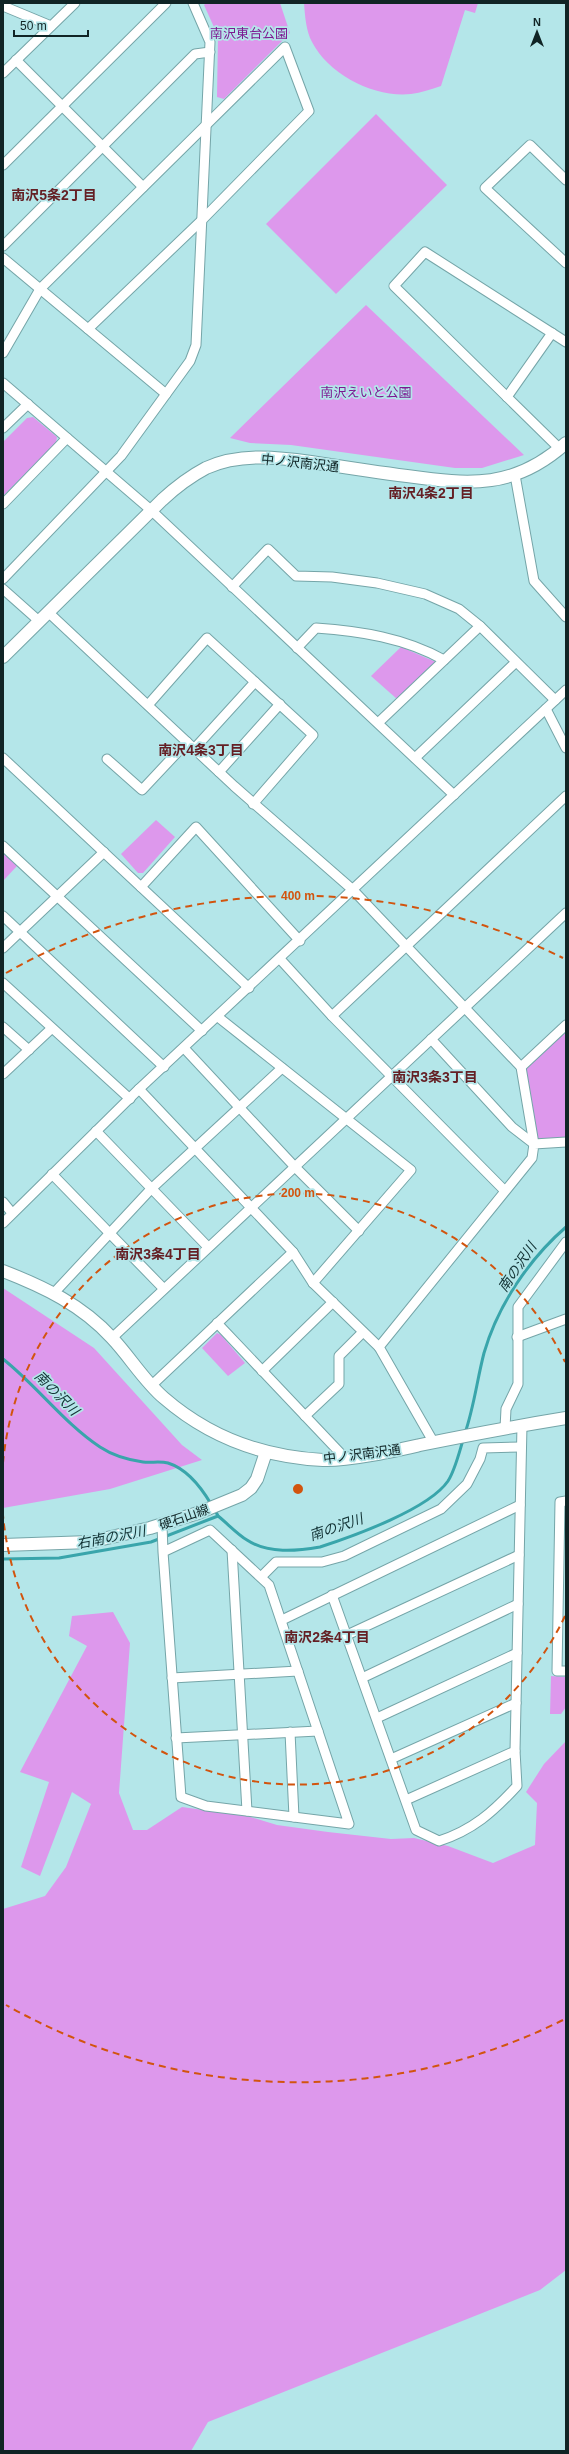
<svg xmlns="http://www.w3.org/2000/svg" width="569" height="2454" font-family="Arial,'Noto Sans JP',sans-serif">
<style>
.green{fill:#dd98ec}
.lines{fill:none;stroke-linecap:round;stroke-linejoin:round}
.stream{stroke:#39a5ab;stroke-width:3}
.street-casing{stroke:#75a5a8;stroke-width:11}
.secondary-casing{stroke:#75a5a8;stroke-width:14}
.street{stroke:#fff;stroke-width:9}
.secondary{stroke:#fff;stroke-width:12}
.ring{fill:none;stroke:#d2540e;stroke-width:2;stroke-dasharray:7 5}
.labels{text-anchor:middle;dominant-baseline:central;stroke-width:3.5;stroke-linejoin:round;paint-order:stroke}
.park-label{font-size:13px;fill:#7d1891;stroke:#b4e6e9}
.street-label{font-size:13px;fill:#102425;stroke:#b4e6e9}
.neighbourhood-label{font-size:14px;font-weight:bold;fill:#641f24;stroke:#b4e6e9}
.water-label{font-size:14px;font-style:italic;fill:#123234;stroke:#b4e6e9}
.centre{fill:#d2540e;stroke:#b4e6e9;stroke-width:2}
.ring-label{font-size:12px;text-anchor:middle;font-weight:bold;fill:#d2540e;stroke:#b4e6e9;stroke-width:3.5;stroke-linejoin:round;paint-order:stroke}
</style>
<rect width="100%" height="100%" fill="#b4e6e9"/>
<g class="green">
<polygon points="206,3 280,3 290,33 224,99 217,97 218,36 204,5"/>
<path d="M304 3H478L475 13 465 10 441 86C431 89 421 93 411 94 375 98 329 75 312 42 306 31 305 16 304 3Z"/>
<polygon points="376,114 447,185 336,294 266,224"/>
<polygon points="366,305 524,455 482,468 455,468 291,445 250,443 230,438"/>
<polygon points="33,417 57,437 56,443 3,496 3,442 27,418"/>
<polygon points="401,647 436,662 397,699 371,676"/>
<polygon points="156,820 175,837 143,873 138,873 121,854"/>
<polygon points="3,853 17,866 3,881"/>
<polygon points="566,1025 566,1142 534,1144 521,1067"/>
<polygon points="3,1288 94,1348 182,1445 202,1460 110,1489 3,1508"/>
<polygon points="217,1333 221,1335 245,1363 228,1376 202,1348"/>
<polygon points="113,1612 130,1643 119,1793 133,1830 147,1830 182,1807 247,1816 277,1825 328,1832 391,1839 414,1838 448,1846 493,1863 535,1845 537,1803 526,1792 544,1764 566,1741 566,2270 540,2290 208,2422 191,2451 3,2451 3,1909 45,1896 66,1867 91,1804 72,1792 40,1876 21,1867 49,1782 20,1772 87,1646 69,1636 72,1616"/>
<polygon points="551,1676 566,1677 566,1707 561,1714 550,1714"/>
</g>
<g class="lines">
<g class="stream">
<path d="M3 1359C37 1386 64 1423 100 1447 112 1455 129 1460 143 1462 151 1463 160 1461 168 1463 187 1469 201 1487 211 1504"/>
<path d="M465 1433C474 1407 477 1380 484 1353 498 1305 529 1259 566 1227"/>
<path d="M215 1510 218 1516C227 1523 237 1534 247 1540 268 1554 297 1551 320 1547 354 1536 429 1509 448 1481 455 1470 459 1453 463 1440"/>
<polyline points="3,1559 59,1558 151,1542 218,1516"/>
</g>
<defs>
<g id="street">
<polyline points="3,6 51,26"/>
<polyline points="16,60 143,187"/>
<polyline points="3,73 75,3"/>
<polyline points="3,165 166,3"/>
<polyline points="566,180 530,145 485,188 566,263"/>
<polyline points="3,246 195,54 210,52"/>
<polyline points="3,258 166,394"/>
<polyline points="3,353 40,289 285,47 309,111 202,220 88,329"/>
<polyline points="3,383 152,511 454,795"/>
<polyline points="507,397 552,333"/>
<polyline points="3,428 28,404"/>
<polyline points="560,449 394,286 425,252 566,342"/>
<polyline points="515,475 534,581 566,617"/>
<polyline points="3,504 67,438"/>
<polyline points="3,579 121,456 190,361 196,345 210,42 193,3"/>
<polyline points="232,587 268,549 296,576 332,577 377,583 425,594 459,609 480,626 555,700"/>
<polyline points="3,589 39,621"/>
<polyline points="48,612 234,786 353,890 521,1067 534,1144"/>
<path d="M297 648 316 628C360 631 405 638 444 660"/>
<polyline points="148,705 207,638 313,735 253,804"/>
<polyline points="546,709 566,748"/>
<polyline points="378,723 480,626"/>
<polyline points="194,749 255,682"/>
<polyline points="3,758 249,988"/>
<polyline points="415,758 516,662"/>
<polyline points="107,759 142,790 187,742"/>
<polyline points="219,772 280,704"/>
<polyline points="3,846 202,1031"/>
<polyline points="141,887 196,827 300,941"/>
<polyline points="3,916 164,1067"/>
<polyline points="3,948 104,852"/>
<polyline points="280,959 332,1016 504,1190"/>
<polyline points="3,983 130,1099"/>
<polyline points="332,1016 566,796"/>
<polyline points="218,1017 411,1170 313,1283"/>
<polyline points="3,1027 29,1050"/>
<polyline points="431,1039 512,1127 534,1144"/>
<polyline points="184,1048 294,1166 359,1231"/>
<polyline points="521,1067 566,1025"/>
<polyline points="3,1074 51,1029"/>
<polyline points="139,1089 293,1252 313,1283 379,1347"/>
<polyline points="96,1131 208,1247"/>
<polyline points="52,1174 163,1288"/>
<polyline points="3,1202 12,1213"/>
<polyline points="3,1223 139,1089 566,690"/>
<polyline points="54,1293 151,1189 282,1068"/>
<polyline points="217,1323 344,1457"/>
<polyline points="517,1337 566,1319"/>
<polyline points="112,1338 566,913"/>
<polyline points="262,1371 333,1302"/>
<polyline points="152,1385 293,1252"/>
<polyline points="305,1416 339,1384 339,1356 363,1332"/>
<polyline points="505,1428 506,1409 518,1384 518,1307 566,1242"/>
<polyline points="434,1443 379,1347 532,1158 534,1144 566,1142"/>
<polyline points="566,1501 560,1502 557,1671 566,1671"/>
<polyline points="162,1525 163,1552 181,1797 206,1806 349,1824 269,1585 210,1530 163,1552"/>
<polyline points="232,1550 247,1811"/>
<polyline points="261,1577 276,1562 322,1562 344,1556 441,1509 467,1484 480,1459 483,1448 521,1447"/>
<path d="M332 1595 416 1830 439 1841C473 1830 493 1812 517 1786L515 1751"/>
<polyline points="282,1620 520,1505"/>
<polyline points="347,1635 519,1555"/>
<polyline points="172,1678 298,1671"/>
<polyline points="362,1678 518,1604"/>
<polyline points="377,1718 517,1653"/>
<polyline points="290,1732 294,1817"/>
<polyline points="176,1738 318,1731"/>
<polyline points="391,1759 516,1703"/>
<polyline points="406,1800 515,1751 522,1425"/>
</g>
<g id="secondary">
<path d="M3 657 162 500C176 487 189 477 206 468 239 453 277 457 311 462 343 467 375 472 407 476 470 485 515 489 566 443"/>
<path d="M3 1271C44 1287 82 1305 112 1338 130 1357 144 1381 164 1398 209 1437 264 1457 323 1460 349 1461 393 1451 420 1445 469 1435 517 1426 566 1418"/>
<polyline points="3,1545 90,1542 150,1528 198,1513 242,1495 251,1488 257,1479 266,1452"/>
</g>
</defs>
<use href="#street" class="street-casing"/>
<use href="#secondary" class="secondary-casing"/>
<use href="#street" class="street"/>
<use href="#secondary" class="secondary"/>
</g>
<g class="ring">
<path d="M565 1616A296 296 0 0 1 3 1515M3 1463A296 296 0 0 1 565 1362"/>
<path d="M563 2020A593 593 0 0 1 6 2005M6 973A593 593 0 0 1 563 958"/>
</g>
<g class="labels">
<g class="park-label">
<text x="249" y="33">南沢東台公園</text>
<text x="366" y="392">南沢えいと公園</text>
</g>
<g class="street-label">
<text transform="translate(300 463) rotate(6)">中ノ沢南沢通</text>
<text transform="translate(362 1454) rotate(-7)">中ノ沢南沢通</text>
<text transform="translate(184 1517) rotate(-19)">硬石山線</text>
</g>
<g class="neighbourhood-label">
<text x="54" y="195">南沢5条2丁目</text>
<text x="431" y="493">南沢4条2丁目</text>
<text x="201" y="750">南沢4条3丁目</text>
<text x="435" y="1077">南沢3条3丁目</text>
<text x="158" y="1254">南沢3条4丁目</text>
<text x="327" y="1637">南沢2条4丁目</text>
</g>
<g class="water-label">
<text transform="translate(517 1267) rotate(-56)">南の沢川</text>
<text transform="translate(57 1393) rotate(45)">南の沢川</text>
<text transform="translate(336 1527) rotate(-19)">南の沢川</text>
<text transform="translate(111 1537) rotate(-11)">右南の沢川</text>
</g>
</g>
<circle cx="298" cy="1489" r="6" class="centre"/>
<g class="ring-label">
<text x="298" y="900">400 m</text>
<text x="298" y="1197">200 m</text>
</g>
<rect width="569" height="2454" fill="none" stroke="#102425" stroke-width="8"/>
<g transform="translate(537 32)" stroke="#b4e6e9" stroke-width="3" paint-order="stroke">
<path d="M0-3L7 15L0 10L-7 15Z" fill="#102425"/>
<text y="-6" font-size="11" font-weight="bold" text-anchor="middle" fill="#102425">N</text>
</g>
<path d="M14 30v6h74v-6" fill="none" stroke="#102425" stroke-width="2"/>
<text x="20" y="30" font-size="12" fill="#102425" stroke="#b4e6e9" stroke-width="3" paint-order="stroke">50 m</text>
</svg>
